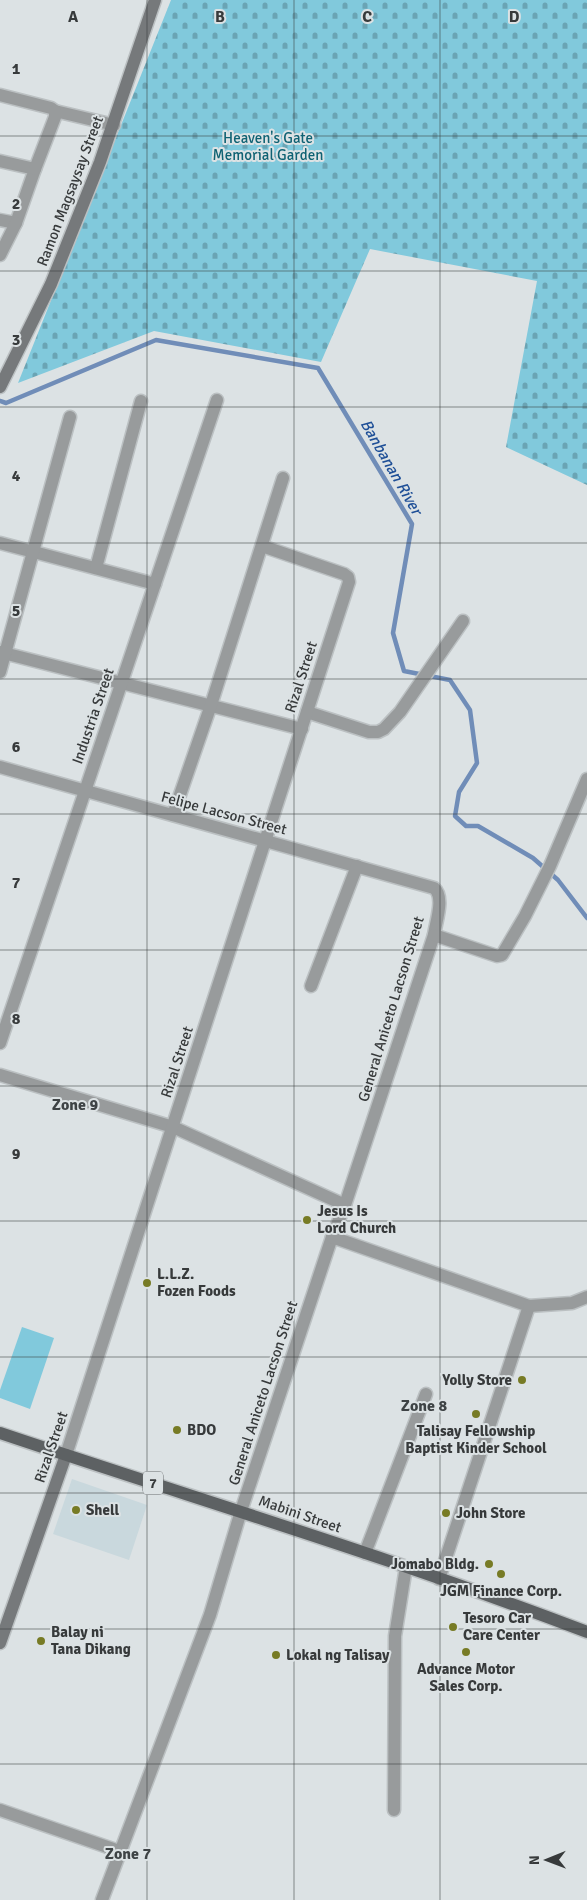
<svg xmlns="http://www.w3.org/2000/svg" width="587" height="1900" font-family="Signika,sans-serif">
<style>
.built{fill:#c9d8dd}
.cemetery{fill:url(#cemetery-stones)}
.pitch{fill:#81c9dc}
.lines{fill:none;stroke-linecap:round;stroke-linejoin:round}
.stream{stroke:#708db8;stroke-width:4.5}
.street-casing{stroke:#bbc0c2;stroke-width:15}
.secondary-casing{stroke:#bbc0c2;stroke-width:15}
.primary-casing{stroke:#bbc0c2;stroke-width:15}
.street{stroke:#989b9c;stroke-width:12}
.secondary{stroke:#76797b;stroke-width:12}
.primary{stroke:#5d6163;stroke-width:12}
.grid{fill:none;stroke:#373a3b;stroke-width:1;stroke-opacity:0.55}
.poi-dot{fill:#777b25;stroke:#dce2e4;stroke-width:2}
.labels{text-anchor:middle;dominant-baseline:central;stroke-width:4;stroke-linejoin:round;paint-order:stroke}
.shield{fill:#dce2e4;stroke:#686c6e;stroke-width:1}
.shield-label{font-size:14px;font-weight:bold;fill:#373a3b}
.park-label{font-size:15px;fill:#0f6273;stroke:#dce2e4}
.street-label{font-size:15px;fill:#373a3b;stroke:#dce2e4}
.poi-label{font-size:15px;font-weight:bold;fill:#373a3b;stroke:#dce2e4;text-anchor:start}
.water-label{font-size:16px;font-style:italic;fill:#1e4f97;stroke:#dce2e4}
.neighbourhood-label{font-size:16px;font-weight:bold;fill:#3e4345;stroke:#dce2e4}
.grid-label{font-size:16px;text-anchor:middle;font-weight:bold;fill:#373a3b;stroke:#dce2e4;stroke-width:4;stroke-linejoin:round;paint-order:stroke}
</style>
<defs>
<pattern id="cemetery-stones" width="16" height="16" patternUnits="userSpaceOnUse" patternTransform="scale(1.25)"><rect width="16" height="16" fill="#81c9dc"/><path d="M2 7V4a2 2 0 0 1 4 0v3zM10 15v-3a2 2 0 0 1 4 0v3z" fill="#6aa4b4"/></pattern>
</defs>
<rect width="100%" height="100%" fill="#dce2e4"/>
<polygon class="built" points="72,1479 147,1505 129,1560 53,1534"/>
<polygon class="cemetery" points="171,0 587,0 587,485 506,447 537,281 370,249 321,362 154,331 18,383"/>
<polygon class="pitch" points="22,1327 54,1338 30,1409 0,1398 0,1390"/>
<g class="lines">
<polyline class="stream" points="0,401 6,403 156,340 318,368 412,524 393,633 404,671 450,680 470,710 477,763 459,792 455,816 466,826 478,826 533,858 558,880 587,918"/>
<defs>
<g id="street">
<polyline points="0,95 51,108 55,111 114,125"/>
<polyline points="0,161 35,169 16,223 0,220"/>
<polyline points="35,169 55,117 55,111"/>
<polyline points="0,255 16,223"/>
<polyline points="0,543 155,584"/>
<polyline points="96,568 141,401"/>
<polyline points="0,652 302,729"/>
<polyline points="0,672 70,417"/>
<polyline points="307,712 369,732 378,732 384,729 400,712 463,621"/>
<path d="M0 767 434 888C445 897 436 921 434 935L345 1205 332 1237 241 1511 210 1615 102 1900"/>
<polyline points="173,815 211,705 283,478"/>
<polyline points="434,935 497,956 502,955 525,916 550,866 587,779"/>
<polyline points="311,986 357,866"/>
<polyline points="0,1043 217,400"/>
<polyline points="0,1075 173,1127 345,1205"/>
<polyline points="332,1237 529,1306 439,1579"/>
<polyline points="529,1306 572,1303 587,1297"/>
<polyline points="66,1455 349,582 348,577 344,574 262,546"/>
<polyline points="365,1553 426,1394"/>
<polyline points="0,1810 119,1851"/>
<polyline points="394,1810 395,1636 406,1567"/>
</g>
<g id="secondary">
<polyline points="0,387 51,284 100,162 155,0"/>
<polyline points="0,1643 66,1455"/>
</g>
<path id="primary" d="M0 1433C196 1499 394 1558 587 1632"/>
</defs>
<use href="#street" class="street-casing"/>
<use href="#secondary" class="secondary-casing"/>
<use href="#primary" class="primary-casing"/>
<use href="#street" class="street"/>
<use href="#secondary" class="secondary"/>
<use href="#primary" class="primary"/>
</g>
<path class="grid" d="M147 0V1900M294 0V1900M440 0V1900M0 136H587M0 271H587M0 407H587M0 543H587M0 679H587M0 814H587M0 950H587M0 1086H587M0 1221H587M0 1357H587M0 1493H587M0 1629H587M0 1764H587"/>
<g class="poi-dot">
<circle cx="307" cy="1220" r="5"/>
<circle cx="147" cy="1283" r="5"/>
<circle cx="522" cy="1380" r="5"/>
<circle cx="476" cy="1414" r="5"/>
<circle cx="177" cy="1430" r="5"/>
<circle cx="76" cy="1510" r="5"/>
<circle cx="446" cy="1513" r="5"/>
<circle cx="489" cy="1564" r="5"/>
<circle cx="501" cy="1574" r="5"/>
<circle cx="453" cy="1627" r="5"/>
<circle cx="41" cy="1641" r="5"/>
<circle cx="466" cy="1652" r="5"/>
<circle cx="276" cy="1655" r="5"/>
</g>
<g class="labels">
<rect class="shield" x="143" y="1471.5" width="20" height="23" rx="4"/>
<g class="shield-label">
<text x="153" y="1483">7</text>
</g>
<g class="park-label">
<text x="268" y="138">Heaven's Gate<tspan x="268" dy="17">Memorial Garden</tspan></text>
</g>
<g class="street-label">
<text transform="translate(70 191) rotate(-69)">Ramon Magsaysay Street</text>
<text transform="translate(301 677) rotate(-72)">Rizal Street</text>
<text transform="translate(93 716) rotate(-71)">Industria Street</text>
<text transform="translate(224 813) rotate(15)">Felipe Lacson Street</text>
<text transform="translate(391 1009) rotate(-73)">General Aniceto Lacson Street</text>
<text transform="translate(177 1062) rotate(-72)">Rizal Street</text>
<text transform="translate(263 1393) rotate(-72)">General Aniceto Lacson Street</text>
<text transform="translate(51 1447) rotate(-71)">Rizal Street</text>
<text transform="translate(300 1514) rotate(19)">Mabini Street</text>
</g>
<g class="poi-label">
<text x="317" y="1211">Jesus Is<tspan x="317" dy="17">Lord Church</tspan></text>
<text x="157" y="1274">L.L.Z.<tspan x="157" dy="17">Fozen Foods</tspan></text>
<text x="512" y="1380" text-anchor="end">Yolly Store</text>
<text x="187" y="1430">BDO</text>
<text x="476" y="1431" text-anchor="middle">Talisay Fellowship<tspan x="476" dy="17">Baptist Kinder School</tspan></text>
<text x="86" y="1510">Shell</text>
<text x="456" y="1513">John Store</text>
<text x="479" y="1564" text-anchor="end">Jomabo Bldg.</text>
<text x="501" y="1591" text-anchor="middle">JGM Finance Corp.</text>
<text x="463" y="1618">Tesoro Car<tspan x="463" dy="17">Care Center</tspan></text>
<text x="51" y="1632">Balay ni<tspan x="51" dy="17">Tana Dikang</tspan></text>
<text x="286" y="1655">Lokal ng Talisay</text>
<text x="466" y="1669" text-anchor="middle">Advance Motor<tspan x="466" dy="17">Sales Corp.</tspan></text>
</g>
<g class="water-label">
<text transform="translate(391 467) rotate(60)">Banbanan River</text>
</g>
<g class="neighbourhood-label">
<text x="75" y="1105">Zone 9</text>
<text x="424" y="1406">Zone 8</text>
<text x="128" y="1854">Zone 7</text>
</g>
</g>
<g class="grid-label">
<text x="73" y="22">A</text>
<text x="220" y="22">B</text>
<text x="367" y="22">C</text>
<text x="514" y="22">D</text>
<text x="16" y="74">1</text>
<text x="16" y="209">2</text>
<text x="16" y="345">3</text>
<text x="16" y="481">4</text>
<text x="16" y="616">5</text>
<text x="16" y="752">6</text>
<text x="16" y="888">7</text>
<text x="16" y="1024">8</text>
<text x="16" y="1159">9</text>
</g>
<g transform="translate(547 1860) rotate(269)" stroke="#dce2e4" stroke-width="4" paint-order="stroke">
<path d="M0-4L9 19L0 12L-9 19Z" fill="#373a3b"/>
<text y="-8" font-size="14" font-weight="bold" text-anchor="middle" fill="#373a3b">N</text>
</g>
</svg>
